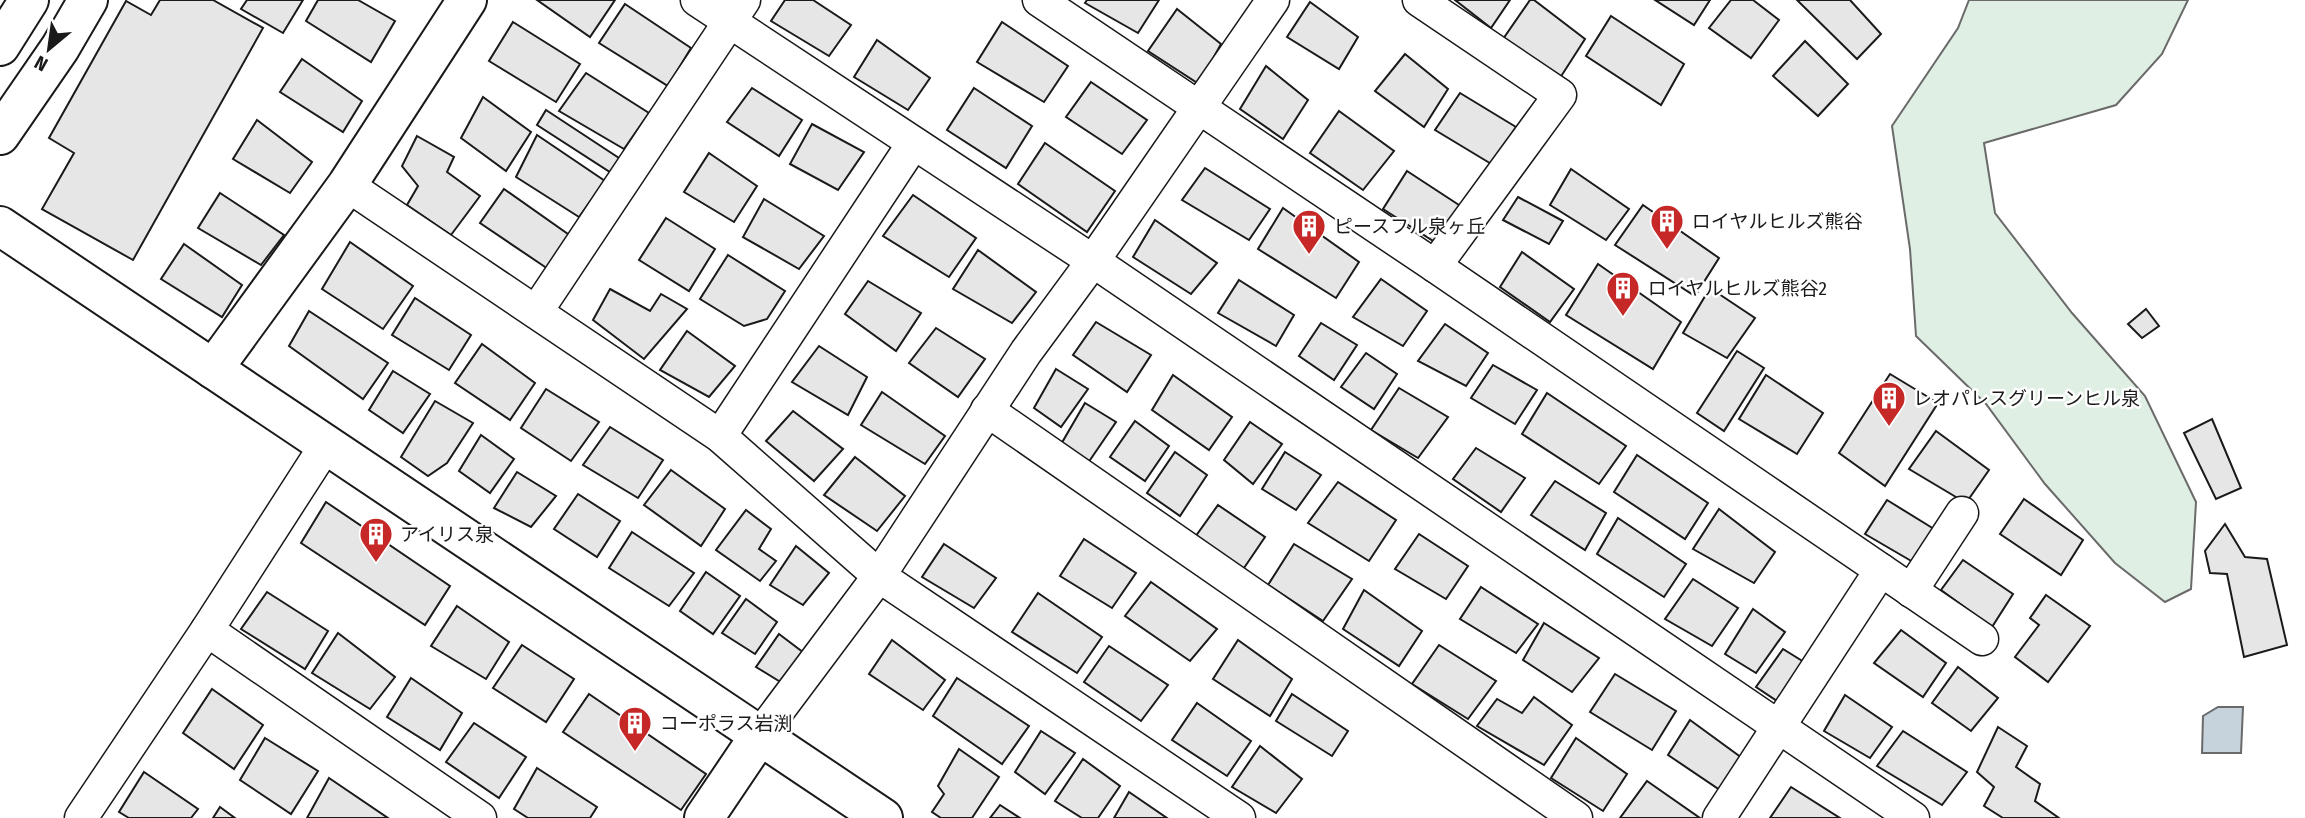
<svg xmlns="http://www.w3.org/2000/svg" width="2305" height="818" font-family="'Fira Sans Condensed','Noto Sans JP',sans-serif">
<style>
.green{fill:#e0efe3;stroke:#6a6a6a;stroke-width:2}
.water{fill:#c6d2dc;stroke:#6a6a6a;stroke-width:2}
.building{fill:#e6e6e6;stroke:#1a1a1a;stroke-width:2}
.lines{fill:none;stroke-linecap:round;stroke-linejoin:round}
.minor-casing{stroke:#1a1a1a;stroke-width:35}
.tertiary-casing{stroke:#1a1a1a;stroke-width:42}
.trunk-casing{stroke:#1a1a1a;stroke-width:42}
.minor{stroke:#fff;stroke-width:32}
.tertiary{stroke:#fff;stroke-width:38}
.trunk{stroke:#fff;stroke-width:38}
.labels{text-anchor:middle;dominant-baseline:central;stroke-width:5;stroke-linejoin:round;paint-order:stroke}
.poi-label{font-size:19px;fill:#1a1a1a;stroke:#fff;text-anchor:start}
</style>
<rect width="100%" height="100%" fill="#fff"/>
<polygon class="green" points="1969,0 2188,0 2162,54 2116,105 1984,143 1995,213 2072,313 2145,396 2196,502 2191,589 2165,602 2115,563 2045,484 1986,404 1916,336 1910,249 1892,126 1958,28"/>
<polygon class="water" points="2218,707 2243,707 2241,753 2202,753 2203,716"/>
<g class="building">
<polygon points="160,0 213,0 263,28 133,260 42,209 74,153 49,138 126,1 151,15"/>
<polygon points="247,0 303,0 283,33 241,9"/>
<polygon points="318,0 358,0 395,21 371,62 306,21"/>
<polygon points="537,0 615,0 590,37"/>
<polygon points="785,0 813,0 851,25 829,56 771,21"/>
<polygon points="1087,0 1159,0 1138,33 1085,3"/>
<polygon points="1455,0 1510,0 1491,28"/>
<polygon points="1530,0 1534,0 1585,39 1560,78 1501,42"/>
<polygon points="1655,0 1710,0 1694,25"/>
<polygon points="1731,0 1753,0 1779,20 1751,58 1709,28"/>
<polygon points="1797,0 1850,0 1881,34 1857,59"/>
<polygon points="1310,2 1358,37 1339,69 1287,37"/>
<polygon points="625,4 691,48 668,86 599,43"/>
<polygon points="1177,9 1221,44 1199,84 1148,51"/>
<polygon points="1611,16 1684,64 1661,105 1586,56"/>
<polygon points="513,22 580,64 556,102 489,61"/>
<polygon points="1002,22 1068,66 1044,102 977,62"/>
<polygon points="877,40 930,78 908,110 854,77"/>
<polygon points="1805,41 1848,84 1818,116 1773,76"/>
<polygon points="1405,54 1448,89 1424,127 1375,91"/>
<polygon points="302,59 362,101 343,132 280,92"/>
<polygon points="1266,66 1308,100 1283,139 1240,109"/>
<polygon points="586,73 649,113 624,149 559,111"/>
<polygon points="1091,82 1147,120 1122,154 1066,117"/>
<polygon points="752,88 802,120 779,156 727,122"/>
<polygon points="974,88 1032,126 1006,168 947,130"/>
<polygon points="1460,93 1516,127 1493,165 1435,130"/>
<polygon points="483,97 531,132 506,171 461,138"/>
<polygon points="546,110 622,160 613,174 537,125"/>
<polygon points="1339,111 1394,151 1363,190 1310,153"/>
<polygon points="257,120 312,162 290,193 233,159"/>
<polygon points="812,124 864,152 838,190 790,164"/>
<polygon points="537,135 605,181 579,217 516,177"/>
<polygon points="417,136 454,157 447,172 480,196 451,235 407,205 418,186 402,166"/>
<polygon points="1045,143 1115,191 1087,232 1018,184"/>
<polygon points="709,153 757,186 734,222 684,192"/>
<polygon points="1205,168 1270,209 1249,240 1182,200"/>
<polygon points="1571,169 1629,209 1606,240 1550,205"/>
<polygon points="1407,171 1462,207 1438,244 1383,209"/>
<polygon points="504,189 575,239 551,271 480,223"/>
<polygon points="220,193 284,235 261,265 198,228"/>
<polygon points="913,195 976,238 949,277 883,236"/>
<polygon points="1518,197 1563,221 1549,244 1503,220"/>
<polygon points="764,199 824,236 799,269 743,237"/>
<polygon points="1643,205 1719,258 1695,296 1615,245"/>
<polygon points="1283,208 1359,262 1336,298 1258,249"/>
<polygon points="666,218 715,249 689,291 639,260"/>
<polygon points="1155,220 1217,263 1191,294 1133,257"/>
<polygon points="350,242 413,286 383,329 322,289"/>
<polygon points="184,244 242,285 222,317 161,279"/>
<polygon points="978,250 1036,292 1012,323 953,289"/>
<polygon points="1522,252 1574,289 1550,322 1500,287"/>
<polygon points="728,255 785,291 767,319 744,326 700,299"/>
<polygon points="1598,264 1681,322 1653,369 1566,315"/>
<polygon points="1381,279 1427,311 1403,346 1353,317"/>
<polygon points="1239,280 1294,315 1276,346 1218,313"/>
<polygon points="868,281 921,313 896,351 845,314"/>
<polygon points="1710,288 1755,318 1727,358 1683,333"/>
<polygon points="610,289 650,311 661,294 687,309 644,359 593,320"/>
<polygon points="415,298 471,335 449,370 392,335"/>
<polygon points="2146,309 2159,326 2142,338 2128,324"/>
<polygon points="309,311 388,363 363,399 289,346"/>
<polygon points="1096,322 1151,355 1127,392 1073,355"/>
<polygon points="1321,323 1357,345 1334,380 1299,356"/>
<polygon points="1445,324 1488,353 1466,386 1418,361"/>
<polygon points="936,328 985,359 958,397 909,363"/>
<polygon points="687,331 735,366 709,397 660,370"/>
<polygon points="482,344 535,383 510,420 455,383"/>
<polygon points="819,346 867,377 848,415 792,382"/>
<polygon points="1737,351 1764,368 1724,431 1697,413"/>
<polygon points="1366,353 1397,374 1374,409 1341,387"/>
<polygon points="1493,365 1537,390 1515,424 1471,398"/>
<polygon points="1056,369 1088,389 1061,427 1034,408"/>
<polygon points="393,371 430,394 403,433 369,410"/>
<polygon points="1890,374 1938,403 1885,486 1839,453"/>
<polygon points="1173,375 1232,417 1209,450 1152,410"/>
<polygon points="1766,375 1823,413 1797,454 1739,419"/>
<polygon points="1399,388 1448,417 1418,458 1371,430"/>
<polygon points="546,389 599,422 571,461 521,428"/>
<polygon points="882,392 945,436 925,464 861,425"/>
<polygon points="1547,393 1626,446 1599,484 1522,434"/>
<polygon points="435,401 473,423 447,463 428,476 401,457"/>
<polygon points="1085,403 1116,422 1088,463 1060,446"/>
<polygon points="793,411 843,449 814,481 766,441"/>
<polygon points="2212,419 2241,488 2216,499 2184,433"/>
<polygon points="1135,421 1169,446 1145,481 1110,457"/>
<polygon points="1250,422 1282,444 1253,484 1224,460"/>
<polygon points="610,427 663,460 638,498 583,465"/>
<polygon points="1936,431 1989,470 1966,503 1909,469"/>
<polygon points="481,435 514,459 490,493 459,471"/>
<polygon points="1476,448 1525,478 1501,512 1453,479"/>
<polygon points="1175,452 1207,475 1180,516 1147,493"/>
<polygon points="1285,452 1321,475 1296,510 1262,489"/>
<polygon points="1637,455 1708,503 1685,539 1614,492"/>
<polygon points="855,457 905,496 877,531 824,495"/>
<polygon points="671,470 725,509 701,546 644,505"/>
<polygon points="517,472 556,496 531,527 494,508"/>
<polygon points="1555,481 1606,513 1585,550 1531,515"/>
<polygon points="1338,482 1396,520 1369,561 1308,523"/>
<polygon points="578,494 620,521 597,557 554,529"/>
<polygon points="2024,499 2083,540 2061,575 2000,534"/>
<polygon points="1887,500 1934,529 1913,562 1865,534"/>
<polygon points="326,502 450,586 425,625 301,543"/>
<polygon points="1218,505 1265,537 1242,571 1193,540"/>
<polygon points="1719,509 1775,552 1754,583 1693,549"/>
<polygon points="746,510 771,529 759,549 776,561 760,581 716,550"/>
<polygon points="1618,518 1686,564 1664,597 1597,554"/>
<polygon points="2225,524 2245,557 2267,559 2287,645 2244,657 2227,574 2210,573 2205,551"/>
<polygon points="632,532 694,573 669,606 609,568"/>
<polygon points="1419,534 1468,566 1446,599 1395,569"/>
<polygon points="1084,539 1136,573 1112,608 1060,576"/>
<polygon points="944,544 996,578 974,608 922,577"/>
<polygon points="1294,544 1352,579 1323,621 1268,585"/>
<polygon points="796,546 829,573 803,605 770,585"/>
<polygon points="1963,560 2013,594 1992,627 1941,590"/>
<polygon points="706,572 740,596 713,634 680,611"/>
<polygon points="1693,579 1738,608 1712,646 1665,619"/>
<polygon points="1151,582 1217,629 1190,661 1125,616"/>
<polygon points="1481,587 1538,624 1516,653 1460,619"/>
<polygon points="1364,590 1422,631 1399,666 1343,629"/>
<polygon points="267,592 328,631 305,669 241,629"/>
<polygon points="1038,593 1102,637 1077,673 1012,632"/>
<polygon points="2046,595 2090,626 2048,682 2015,657 2039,625 2030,618"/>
<polygon points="746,599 777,622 755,654 722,633"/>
<polygon points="457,606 509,642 486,679 431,646"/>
<polygon points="1753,609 1785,632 1756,673 1725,654"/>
<polygon points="1544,623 1599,658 1572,692 1523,660"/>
<polygon points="1901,630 1946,663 1923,697 1874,663"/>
<polygon points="338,633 395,677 370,709 312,673"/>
<polygon points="779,634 808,656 787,686 756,667"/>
<polygon points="892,640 945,680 923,710 869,674"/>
<polygon points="1238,640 1292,679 1270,716 1213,679"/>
<polygon points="522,645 574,679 546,722 493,688"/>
<polygon points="1439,645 1496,681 1468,719 1412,684"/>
<polygon points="1109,646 1168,685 1141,721 1084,682"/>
<polygon points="1783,649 1812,667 1783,705 1756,687"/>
<polygon points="1958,667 1998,698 1971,731 1932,703"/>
<polygon points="1615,674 1676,711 1652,750 1590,712"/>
<polygon points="411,678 462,713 440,750 387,717"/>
<polygon points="957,678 1029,726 1002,764 933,716"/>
<polygon points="212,689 263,725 234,769 183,733"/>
<polygon points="589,694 706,774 681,810 563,732"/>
<polygon points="1292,694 1348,731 1332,756 1276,721"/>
<polygon points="1845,695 1892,727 1870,758 1824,731"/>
<polygon points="1534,697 1572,725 1544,765 1477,726 1497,699 1522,713"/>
<polygon points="1197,703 1251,741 1227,776 1172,740"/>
<polygon points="1690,720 1742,758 1720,790 1668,755"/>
<polygon points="474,723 526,757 499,798 446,762"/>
<polygon points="1998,727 2027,746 2016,767 2040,784 2035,801 2059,818 2003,818 1984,806 1994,787 1977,772"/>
<polygon points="1041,731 1075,753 1045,794 1015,772"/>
<polygon points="1903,731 1967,772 1942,805 1877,766"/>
<polygon points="265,738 318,771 291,814 240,780"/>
<polygon points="1576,738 1627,774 1603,811 1551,778"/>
<polygon points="1260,746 1302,779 1276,813 1232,787"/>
<polygon points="959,749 999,777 972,818 941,818 932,812 944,794 938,786"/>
<polygon points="1083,759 1120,786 1098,818 1082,818 1055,801"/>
<polygon points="537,768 597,807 590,818 528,818 514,809"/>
<polygon points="144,772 198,809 191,818 129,818 119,812"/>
<polygon points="329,778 388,818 307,818"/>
<polygon points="1647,781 1700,818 1620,818"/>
<polygon points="1791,787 1840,818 1770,818"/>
<polygon points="1129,792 1167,818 1114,818"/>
<polygon points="1000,805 1020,818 990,818"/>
<polygon points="220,807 235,818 213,818"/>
</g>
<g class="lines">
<defs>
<g id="minor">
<polyline points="697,0 1093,261 1913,818"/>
<polyline points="1039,0 1435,266 1881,570 1719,818"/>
<polyline points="1419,0 1560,95 1435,266"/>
<polyline points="347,185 720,436 879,576 1239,818"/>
<polyline points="536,312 744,0"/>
<polyline points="987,410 1576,818"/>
<polyline points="720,436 913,144"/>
<polyline points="1881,570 1982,639"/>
<polyline points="1911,591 1962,513"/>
<polyline points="207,630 480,818"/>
<polyline points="760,735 879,576 1026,352 1093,261 1273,0"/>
<polyline points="81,818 207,630 326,445"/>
</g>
<g id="tertiary">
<polyline points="0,226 883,818"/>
<polyline points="213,369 347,185 467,0"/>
<polyline points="704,818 760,735"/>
</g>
<g id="trunk">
<polyline points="0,46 29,0"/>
<polyline points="0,135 60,48 88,0"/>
</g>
</defs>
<use href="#minor" class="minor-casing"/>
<use href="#tertiary" class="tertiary-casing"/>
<use href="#trunk" class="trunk-casing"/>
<use href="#minor" class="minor"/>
<use href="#tertiary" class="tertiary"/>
<use href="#trunk" class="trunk"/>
</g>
<defs>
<symbol id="building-pin" viewBox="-11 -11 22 30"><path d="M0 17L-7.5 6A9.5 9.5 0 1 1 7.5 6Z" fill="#c62828" stroke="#fff"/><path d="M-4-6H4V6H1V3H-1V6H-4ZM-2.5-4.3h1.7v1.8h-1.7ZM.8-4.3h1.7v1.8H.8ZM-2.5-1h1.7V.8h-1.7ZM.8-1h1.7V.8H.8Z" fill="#fff"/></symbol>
</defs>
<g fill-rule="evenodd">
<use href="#building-pin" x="1648" y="202" width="38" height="52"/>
<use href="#building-pin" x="1290" y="207" width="38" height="52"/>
<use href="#building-pin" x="1604" y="269" width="38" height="52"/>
<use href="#building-pin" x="1870" y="379" width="38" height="52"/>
<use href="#building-pin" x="357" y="515" width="38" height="52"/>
<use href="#building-pin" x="616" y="704" width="38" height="52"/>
</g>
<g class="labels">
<g class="poi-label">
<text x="1692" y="221">ロイヤルヒルズ熊谷</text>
<text x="1334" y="226">ピースフル泉ヶ丘</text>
<text x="1648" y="288">ロイヤルヒルズ熊谷2</text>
<text x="1913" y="398">レオパレスグリーンヒル泉</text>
<text x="400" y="534">アイリス泉</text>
<text x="660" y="723">コーポラス岩渕</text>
</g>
</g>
<g transform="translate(49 49) rotate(209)" stroke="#ffffff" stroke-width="5" paint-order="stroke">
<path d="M0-5L12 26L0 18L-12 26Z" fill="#1a1a1a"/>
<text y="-10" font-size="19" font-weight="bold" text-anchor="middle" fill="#1a1a1a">N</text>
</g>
</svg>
